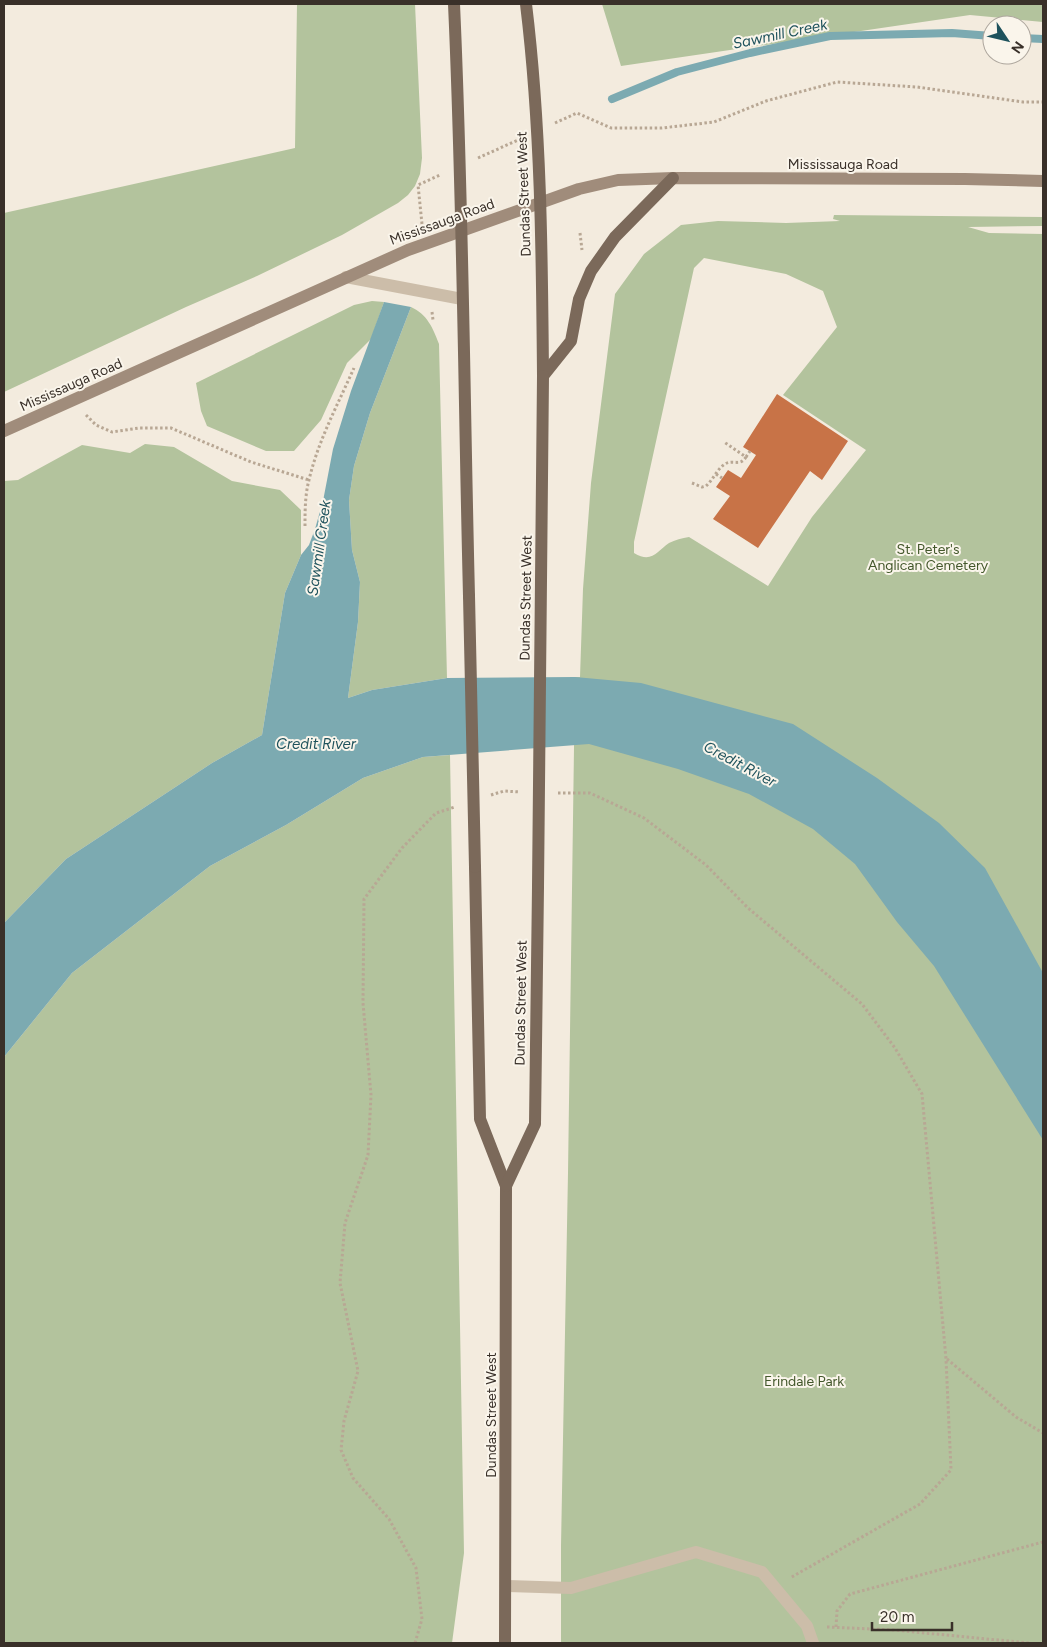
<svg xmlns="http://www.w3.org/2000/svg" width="1047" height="1647" font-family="Figtree,sans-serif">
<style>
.green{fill:#b3c39d;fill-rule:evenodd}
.water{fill:#7caab1}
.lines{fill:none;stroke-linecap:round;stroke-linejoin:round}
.stream{stroke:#7caab1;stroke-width:8}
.building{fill:#c87347}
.path{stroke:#b8a794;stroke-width:3;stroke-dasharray:2.5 2.5;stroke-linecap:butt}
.service{stroke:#ccbda9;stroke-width:12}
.tertiary{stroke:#ccbda9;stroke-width:12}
.secondary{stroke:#a08c7b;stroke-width:12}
.primary{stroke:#7b695a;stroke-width:12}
.primary-bridge{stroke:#7b695a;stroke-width:12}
.labels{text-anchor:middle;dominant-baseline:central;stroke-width:4;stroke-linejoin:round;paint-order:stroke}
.street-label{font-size:14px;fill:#393029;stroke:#faf5eb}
.park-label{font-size:14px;fill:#44582c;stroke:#faf5eb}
.water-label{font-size:15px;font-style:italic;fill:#1e525c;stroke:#faf5eb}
</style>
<rect width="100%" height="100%" fill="#f3ebde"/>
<g class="green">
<polygon points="297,4 415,4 422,158 420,174 415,186 408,195 398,203 342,235 257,276 186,307 4,392 4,213 295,148"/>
<polygon points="602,4 1043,4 1043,22 970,15 621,66"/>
<path d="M834 215 1043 217V226L968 227 989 233 1043 234V1643H561V1546L568 1173 575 677H580L583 589 591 483 615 294 644 254 681 225 718 221 786 223 840 221 833 219ZM704 258 786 274 823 291 837 327 783 395 866 450 812 517 768 586 689 537C682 538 675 540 669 543 657 551 652 564 634 553V542L694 268Z"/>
<polygon points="372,301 384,302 371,339 347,363 321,420 294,451 266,451 207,426 201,411 196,383 354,305"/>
<path d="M411 307C427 314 433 328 439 344L447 678 372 690 348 698 358 622 360 582 352 550 349 500 354 466 370 413Z"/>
<polygon points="145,444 174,447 232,481 280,490 301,510 301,555 285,593 262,735 212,763 66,859 4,923 4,481 18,480 82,445 130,453"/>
<polygon points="450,755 464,1553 452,1643 4,1643 4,1057 72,973 210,866 286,825 363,778 423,757"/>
</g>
<polygon class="water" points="384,302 411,307 370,413 354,466 349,500 352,550 360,582 358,622 348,698 372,690 447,678 575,677 641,683 793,724 877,778 939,823 985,868 1043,973 1043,1140 934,966 897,922 855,864 813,829 749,794 678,769 589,744 423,757 363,778 286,825 210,866 72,973 4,1057 4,923 66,859 212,763 262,735 285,593 301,555 309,545 315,529 323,501 333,449 351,391"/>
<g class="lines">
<g class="stream">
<polyline points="1022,38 1043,39"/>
<polyline points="612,99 677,72 750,53 830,36 952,33 992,36"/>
</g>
</g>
<polygon class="building" points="777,394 848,441 822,480 810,471 758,548 713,519 730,496 716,487 728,470 741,478 756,455 743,447"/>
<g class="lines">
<g class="path">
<polyline points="555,123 577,113 611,128 662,128 714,122 766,101 837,82 917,87 1023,102 1043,102"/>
<polyline points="478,158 518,140"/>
<polyline points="422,224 418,185 440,175"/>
<polyline points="580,233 582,250"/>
<polyline points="432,312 433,320"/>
<polyline points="86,415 96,425 112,432 139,428 171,428 251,462 309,480"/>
<polyline points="746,457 750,451"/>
<polyline points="716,474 722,478"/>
<path d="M692 483 702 487 706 486C713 480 717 469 725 464 733 459 740 467 746 457L724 442"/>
<path d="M305 526C305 511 305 495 309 480 318 441 338 404 354 368"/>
<polyline points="558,793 590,793 644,818 706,865 748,908 862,1004 895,1048 922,1094 946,1359 951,1470 920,1504 790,1578"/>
<polyline points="491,795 504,791 520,792"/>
<polyline points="947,1359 1016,1417 1043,1433"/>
<polyline points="827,1627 894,1630 1029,1643"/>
<polyline points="836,1627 837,1611 850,1594 1043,1542"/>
<polyline points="415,1643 422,1619 416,1568 389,1519 353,1478 341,1450 344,1421 358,1371 340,1283 345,1223 368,1155 371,1095 363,1003 364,899 402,848 436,813 455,807"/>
</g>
<polyline class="service" points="506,1586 571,1588 696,1552 762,1572 807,1626 813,1643"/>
<polyline class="tertiary" points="346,277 462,299"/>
<polyline class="secondary" points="4,431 408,250 579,189 618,180 673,178 965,179 1043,181"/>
<g class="primary">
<path d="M454 4C463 201 464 398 469 596"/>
<path d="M526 4C541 127 542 252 543 376"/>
<polyline points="543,376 571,341 579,299 591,271 615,237 673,178"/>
<polyline points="475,867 480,1119 506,1186 505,1643"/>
<polyline points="506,1186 535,1124 538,887"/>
</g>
<g class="primary-bridge">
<polyline points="469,596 475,867"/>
<polyline points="538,887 543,376"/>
</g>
</g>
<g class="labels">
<g class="street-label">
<text x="843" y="164">Mississauga Road</text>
<text transform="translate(524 194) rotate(-92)">Dundas Street West</text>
<text transform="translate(442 222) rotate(-20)">Mississauga Road</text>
<text transform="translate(71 385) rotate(-24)">Mississauga Road</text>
<text transform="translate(526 598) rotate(-89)">Dundas Street West</text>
<text transform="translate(521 1003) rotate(-89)">Dundas Street West</text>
<text transform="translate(491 1415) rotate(-90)">Dundas Street West</text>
</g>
<g class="park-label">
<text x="928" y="549">St. Peter's<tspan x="928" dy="16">Anglican Cemetery</tspan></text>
<text x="804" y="1381">Erindale Park</text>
</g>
<g class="water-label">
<text transform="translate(780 34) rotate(-12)">Sawmill Creek</text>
<text transform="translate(319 548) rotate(-82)">Sawmill Creek</text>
<text x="316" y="744">Credit River</text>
<text transform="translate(740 764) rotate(28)">Credit River</text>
</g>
</g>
<rect width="1047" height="1647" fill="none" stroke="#393029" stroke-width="10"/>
<g transform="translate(1007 40) rotate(125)"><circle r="24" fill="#faf5eb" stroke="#ada69d"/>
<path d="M0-4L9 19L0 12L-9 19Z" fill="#1e525c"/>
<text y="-8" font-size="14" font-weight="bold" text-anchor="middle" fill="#393029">N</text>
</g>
<path d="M872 1622v8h80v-8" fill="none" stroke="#393029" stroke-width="2.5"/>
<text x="880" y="1622" font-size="15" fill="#393029" stroke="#faf5eb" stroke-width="4" paint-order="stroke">20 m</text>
</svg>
